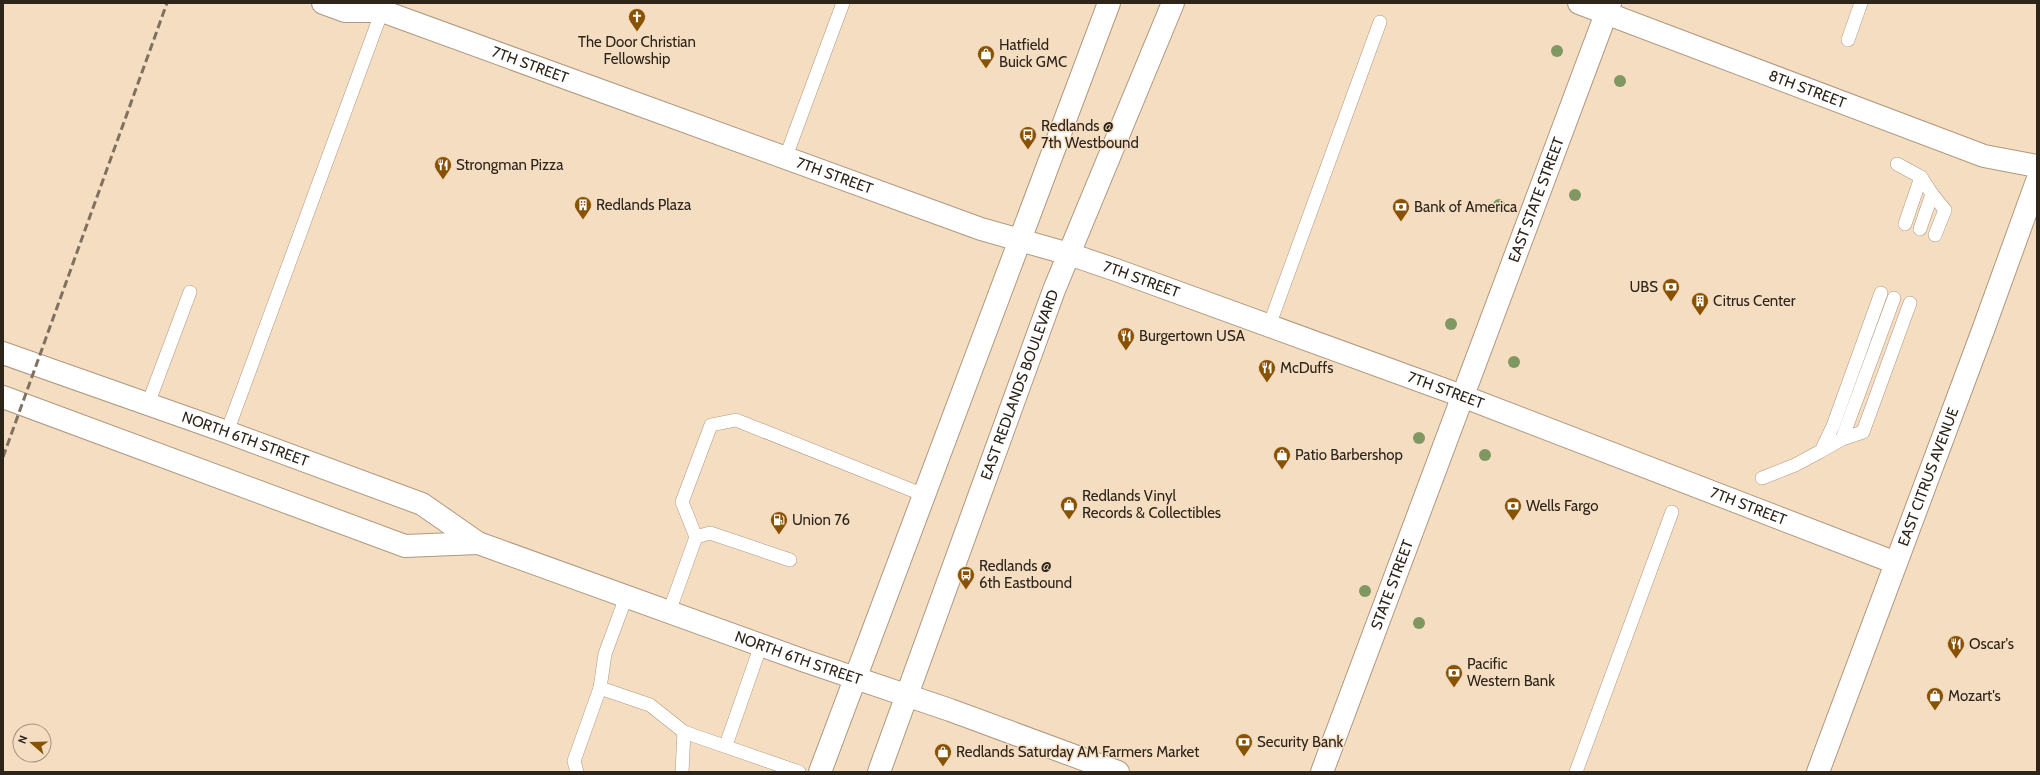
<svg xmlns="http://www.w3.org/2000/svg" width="2040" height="775" font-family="Cabin,sans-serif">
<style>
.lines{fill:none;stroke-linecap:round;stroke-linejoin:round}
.service-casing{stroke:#af987e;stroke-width:14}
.minor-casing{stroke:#af987e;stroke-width:24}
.secondary-casing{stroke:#af987e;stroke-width:24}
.primary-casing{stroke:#af987e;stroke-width:24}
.service{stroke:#fff;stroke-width:13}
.minor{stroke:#fff;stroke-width:22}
.secondary{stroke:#fff;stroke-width:22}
.primary{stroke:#fff;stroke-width:22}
.rail{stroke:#7f705f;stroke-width:3;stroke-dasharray:8 4;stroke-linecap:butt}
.tree{fill:#7f9862}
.labels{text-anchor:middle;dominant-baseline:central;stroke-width:3;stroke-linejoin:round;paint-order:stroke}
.poi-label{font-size:15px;fill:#2d241a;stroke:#f5ddc2;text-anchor:start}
.street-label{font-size:15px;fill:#2d241a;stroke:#f5ddc2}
</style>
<rect width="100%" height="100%" fill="#f5ddc2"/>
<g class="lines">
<defs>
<g id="service">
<polyline points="1848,40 1861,3"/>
<polyline points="785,159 843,3"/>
<polyline points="1897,164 1921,177 1905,224"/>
<polyline points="1932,194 1945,210 1935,235"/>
<polyline points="1920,229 1932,194 1921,177"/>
<polyline points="1269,326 1380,22"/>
<polyline points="148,404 190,292"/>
<polyline points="227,432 382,11"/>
<polyline points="1842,439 1863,432 1910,303"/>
<polyline points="1821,451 1842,439 1894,298"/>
<polyline points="1762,478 1795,465 1821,451 1833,426 1881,293"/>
<polyline points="696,537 710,533 790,560"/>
<polyline points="626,597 605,654 600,688 650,705 684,732 682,772"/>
<polyline points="669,612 696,537 682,502 711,425 736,420 924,495"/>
<polyline points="684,732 799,772"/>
<polyline points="726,745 761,645"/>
<polyline points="577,772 574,761 600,688"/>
<polyline points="1576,772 1672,512"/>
</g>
<g id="minor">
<path id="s1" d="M323 3 345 11H382L981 229 1069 254 1116 270 1462 396 1896 563"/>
<path id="s2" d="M1579 3 1984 156 2037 166"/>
<path id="s3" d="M1322 772 1610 3"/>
</g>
<g id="secondary">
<path id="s4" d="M3 353 227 432 422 504 478 543 805 661 950 710 1118 772"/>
<polyline points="3,397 405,546 478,543"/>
<path id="s5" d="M1818 772 1982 333 2037 181"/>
</g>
<g id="primary">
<polyline points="820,772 1109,3"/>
<path id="s6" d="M879 772 1054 290 1173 3"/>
</g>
</defs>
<use href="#service" class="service-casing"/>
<use href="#minor" class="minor-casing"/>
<use href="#secondary" class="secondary-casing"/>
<use href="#primary" class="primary-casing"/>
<use href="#service" class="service"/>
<use href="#minor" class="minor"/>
<use href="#secondary" class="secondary"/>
<use href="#primary" class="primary"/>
<polyline class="rail" points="3,457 167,3"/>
</g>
<g class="tree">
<circle cx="1557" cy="51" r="6"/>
<circle cx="1620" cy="81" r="6"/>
<circle cx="1575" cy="195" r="6"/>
<circle cx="1499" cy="205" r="6"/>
<circle cx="1451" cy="324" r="6"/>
<circle cx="1514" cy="362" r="6"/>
<circle cx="1419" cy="438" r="6"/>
<circle cx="1485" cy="455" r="6"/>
<circle cx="1365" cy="591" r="6"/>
<circle cx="1419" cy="623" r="6"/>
</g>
<defs>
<symbol id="church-pin" viewBox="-11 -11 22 30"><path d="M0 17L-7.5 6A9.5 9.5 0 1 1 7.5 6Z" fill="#885200" stroke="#f5ddc2"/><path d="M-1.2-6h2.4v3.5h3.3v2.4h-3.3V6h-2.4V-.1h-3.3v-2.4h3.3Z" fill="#fff"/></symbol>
<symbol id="shop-pin" viewBox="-11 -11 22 30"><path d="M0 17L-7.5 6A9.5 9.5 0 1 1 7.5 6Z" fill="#885200" stroke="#f5ddc2"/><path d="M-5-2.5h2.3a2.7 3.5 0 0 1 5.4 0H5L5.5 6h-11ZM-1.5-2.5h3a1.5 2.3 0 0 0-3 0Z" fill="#fff"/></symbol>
<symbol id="bus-pin" viewBox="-11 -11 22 30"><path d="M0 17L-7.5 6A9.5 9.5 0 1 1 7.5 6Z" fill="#885200" stroke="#f5ddc2"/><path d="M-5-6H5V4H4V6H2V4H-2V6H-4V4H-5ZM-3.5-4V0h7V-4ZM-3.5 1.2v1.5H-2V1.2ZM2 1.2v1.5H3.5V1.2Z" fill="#fff"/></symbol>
<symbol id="restaurant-pin" viewBox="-11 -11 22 30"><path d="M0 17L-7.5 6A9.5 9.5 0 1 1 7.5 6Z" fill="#885200" stroke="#f5ddc2"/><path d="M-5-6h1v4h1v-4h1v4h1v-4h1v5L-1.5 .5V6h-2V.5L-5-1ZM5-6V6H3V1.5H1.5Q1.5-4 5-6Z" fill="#fff"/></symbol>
<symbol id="building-pin" viewBox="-11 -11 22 30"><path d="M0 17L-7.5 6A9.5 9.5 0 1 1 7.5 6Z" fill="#885200" stroke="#f5ddc2"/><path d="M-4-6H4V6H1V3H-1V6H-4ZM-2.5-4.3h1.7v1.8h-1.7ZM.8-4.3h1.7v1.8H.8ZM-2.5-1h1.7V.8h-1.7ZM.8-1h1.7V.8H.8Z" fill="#fff"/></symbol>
<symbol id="bank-pin" viewBox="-11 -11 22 30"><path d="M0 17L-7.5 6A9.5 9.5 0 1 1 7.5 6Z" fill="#885200" stroke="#f5ddc2"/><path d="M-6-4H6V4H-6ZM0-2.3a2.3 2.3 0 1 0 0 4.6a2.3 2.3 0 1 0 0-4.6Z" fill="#fff"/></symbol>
<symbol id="fuel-pin" viewBox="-11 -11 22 30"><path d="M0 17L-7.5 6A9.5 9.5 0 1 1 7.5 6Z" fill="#885200" stroke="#f5ddc2"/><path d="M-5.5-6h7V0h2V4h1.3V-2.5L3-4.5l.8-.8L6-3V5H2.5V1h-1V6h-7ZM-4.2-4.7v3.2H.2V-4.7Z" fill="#fff"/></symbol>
</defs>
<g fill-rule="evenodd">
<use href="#church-pin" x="627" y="7" width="20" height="27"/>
<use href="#shop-pin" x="976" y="44" width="20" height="27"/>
<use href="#bus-pin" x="1018" y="125" width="20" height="27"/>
<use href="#restaurant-pin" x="433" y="155" width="20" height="27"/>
<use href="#building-pin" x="573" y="195" width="20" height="27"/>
<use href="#bank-pin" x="1391" y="197" width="20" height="27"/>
<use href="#bank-pin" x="1661" y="277" width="20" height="27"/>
<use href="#building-pin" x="1690" y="291" width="20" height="27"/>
<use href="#restaurant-pin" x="1116" y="326" width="20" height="27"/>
<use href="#restaurant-pin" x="1257" y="358" width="20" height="27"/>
<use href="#shop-pin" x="1272" y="445" width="20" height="27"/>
<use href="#shop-pin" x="1059" y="495" width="20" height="27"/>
<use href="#bank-pin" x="1503" y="496" width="20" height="27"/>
<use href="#fuel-pin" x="769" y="510" width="20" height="27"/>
<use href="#bus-pin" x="956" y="565" width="20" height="27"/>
<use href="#restaurant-pin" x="1946" y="634" width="20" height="27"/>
<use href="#bank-pin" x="1444" y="663" width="20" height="27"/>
<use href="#shop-pin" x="1925" y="686" width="20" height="27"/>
<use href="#bank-pin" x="1234" y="732" width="20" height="27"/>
<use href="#shop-pin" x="933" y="742" width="20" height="27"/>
</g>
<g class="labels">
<g class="poi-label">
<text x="637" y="42" text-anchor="middle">The Door Christian<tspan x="637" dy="17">Fellowship</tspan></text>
<text x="999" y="45">Hatfield<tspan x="999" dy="17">Buick GMC</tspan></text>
<text x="1041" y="126">Redlands @<tspan x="1041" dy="17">7th Westbound</tspan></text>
<text x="456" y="165">Strongman Pizza</text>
<text x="596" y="205">Redlands Plaza</text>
<text x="1414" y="207">Bank of America</text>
<text x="1658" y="287" text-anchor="end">UBS</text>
<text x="1713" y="301">Citrus Center</text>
<text x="1139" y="336">Burgertown USA</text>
<text x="1280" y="368">McDuffs</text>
<text x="1295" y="455">Patio Barbershop</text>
<text x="1082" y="496">Redlands Vinyl<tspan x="1082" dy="17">Records &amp; Collectibles</tspan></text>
<text x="1526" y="506">Wells Fargo</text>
<text x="792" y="520">Union 76</text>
<text x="979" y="566">Redlands @<tspan x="979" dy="17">6th Eastbound</tspan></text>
<text x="1969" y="644">Oscar's</text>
<text x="1467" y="664">Pacific<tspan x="1467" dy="17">Western Bank</tspan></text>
<text x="1948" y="696">Mozart's</text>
<text x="1257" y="742">Security Bank</text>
<text x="956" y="752">Redlands Saturday AM Farmers Market</text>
</g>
<g class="street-label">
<text stroke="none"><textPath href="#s1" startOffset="218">7TH STREET</textPath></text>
<text stroke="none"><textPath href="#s2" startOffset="244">8TH STREET</textPath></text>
<text stroke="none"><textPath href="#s1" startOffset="542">7TH STREET</textPath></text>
<text stroke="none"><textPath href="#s3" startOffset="611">EAST STATE STREET</textPath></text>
<text stroke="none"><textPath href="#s1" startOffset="866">7TH STREET</textPath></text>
<text stroke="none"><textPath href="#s6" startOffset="412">EAST REDLANDS BOULEVARD</textPath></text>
<text stroke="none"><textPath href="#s1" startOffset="1190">7TH STREET</textPath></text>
<text stroke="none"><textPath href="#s4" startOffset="257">NORTH 6TH STREET</textPath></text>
<text stroke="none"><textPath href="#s5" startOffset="315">EAST CITRUS AVENUE</textPath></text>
<text stroke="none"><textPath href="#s1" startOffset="1514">7TH STREET</textPath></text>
<text stroke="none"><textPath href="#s3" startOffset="200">STATE STREET</textPath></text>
<text stroke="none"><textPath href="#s4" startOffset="854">NORTH 6TH STREET</textPath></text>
</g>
</g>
<rect width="2040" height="775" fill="none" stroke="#2d241a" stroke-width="8"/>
<g transform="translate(32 743) rotate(290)"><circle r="19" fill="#f5ddc2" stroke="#a5937f"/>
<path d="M0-3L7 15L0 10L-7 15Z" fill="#885200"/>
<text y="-6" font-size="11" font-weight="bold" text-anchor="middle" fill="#2d241a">N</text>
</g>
</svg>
